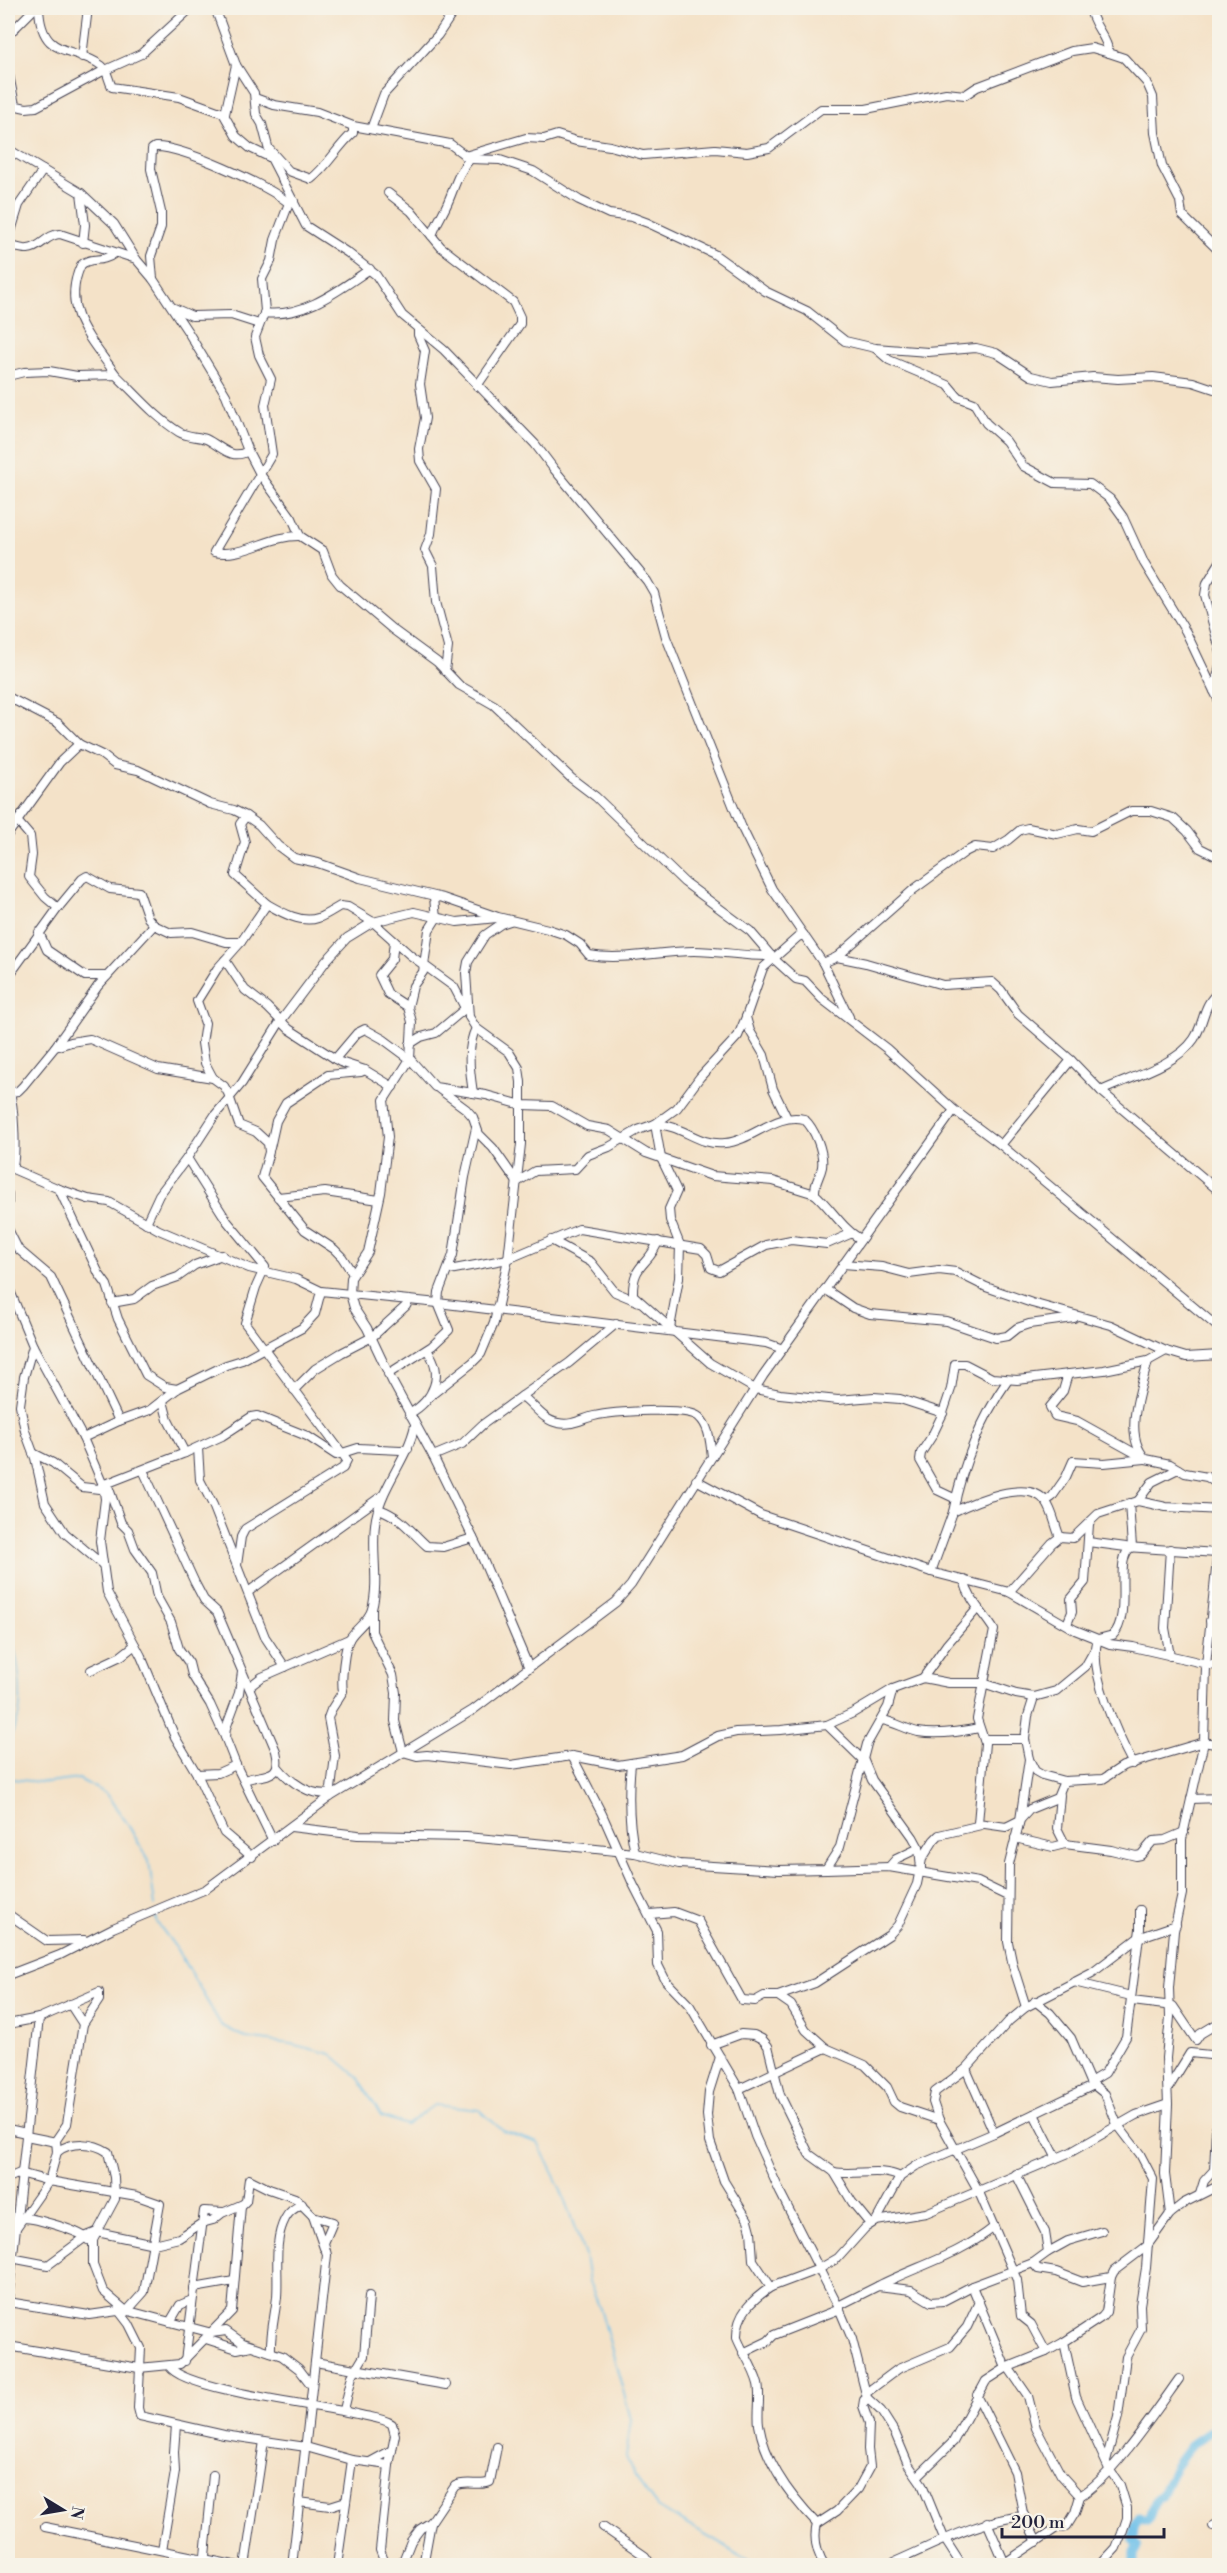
<svg xmlns="http://www.w3.org/2000/svg" width="1227" height="2573" font-family="'Libre Bodoni',serif">
<style>
.lines{fill:none;stroke-linecap:round;stroke-linejoin:round}
.stream{stroke:#6dc0e9;stroke-width:1.5}
.river{stroke:#6dc0e9;stroke-width:9}
.minor-casing{stroke:#423f50;stroke-width:10}
.minor{stroke:#fff;stroke-width:8}
</style>
<rect width="100%" height="100%" fill="#f7f3e8"/>
<filter id="ink" filterUnits="userSpaceOnUse"><feTurbulence type="fractalNoise" baseFrequency=".0167" numOctaves="2"/><feDisplacementMap in="SourceGraphic" scale="12" xChannelSelector="R" yChannelSelector="G"/><feConvolveMatrix kernelMatrix="1 2 1 2 8 2 1 2 1" color-interpolation-filters="sRGB"/></filter>
<filter id="wash" filterUnits="userSpaceOnUse"><feTurbulence type="fractalNoise" baseFrequency=".008" numOctaves="4" result="noise"/><feDisplacementMap in="SourceGraphic" scale="24" xChannelSelector="R" yChannelSelector="G"/><feGaussianBlur stdDeviation="1.35" result="paint"/><feColorMatrix in="noise" values="0 0 0 0 0 0 0 0 0 0 0 0 0 0 0 0 0 1.4 0 .05"/><feComposite in="paint" operator="in"/></filter>
<g filter="url(#wash)">
<rect width="100%" height="100%" fill="#f4e2c8"/>
<g class="lines">
<g class="stream">
<path d="M8 1636C19 1650 23 1700 18 1718 15 1727 11 1736 8 1744"/>
<polyline points="8,1770 12,1779 48,1783 79,1779 106,1794 127,1823 149,1861 155,1906"/>
<polyline points="156,1914 156,1921 176,1948 221,2025 246,2038 291,2044 331,2054 358,2077 381,2116 406,2125 434,2105 480,2110 503,2131 538,2143 561,2190 585,2256 589,2282 601,2311 631,2419 626,2457 635,2477 657,2507 758,2566"/>
</g>
<polyline class="river" points="1134,2566 1134,2553 1137,2547 1133,2540 1134,2526 1139,2517 1147,2520 1150,2517 1156,2499 1161,2497 1175,2467 1192,2444 1220,2425"/>
</g>
</g>
<g filter="url(#ink)">
<g class="lines">
<defs>
<g id="minor">
<path d="M39 8C41 60 74 45 102 66 108 71 108 80 112 87L179 97 223 113 236 136 250 148 271 158"/>
<polyline points="215,8 236,65 254,93 256,114 262,124 271,158 306,226 348,253 376,275 402,315 444,350 535,444 554,469 647,581 654,593 666,637 742,828 772,889 823,963 849,1017"/>
<path d="M1090 8C1092 25 1107 36 1109 53L1124 58 1147 83 1153 97 1155 133 1162 166 1180 201 1182 215 1220 252"/>
<polyline points="8,35 35,8"/>
<polyline points="82,57 88,8"/>
<polyline points="8,70 15,105"/>
<polyline points="255,98 274,105 317,112 353,126 450,144 470,159 500,160 533,171 579,200 609,214 632,217 648,223 714,254 765,291 807,311 845,341 875,348 928,352 976,348 996,353 1031,376 1052,381 1093,377 1118,379 1153,377 1193,382 1220,391"/>
<polyline points="8,104 26,108 36,107 101,72 141,54 191,8"/>
<polyline points="225,114 236,65"/>
<polyline points="371,129 384,94 438,35 456,8"/>
<polyline points="8,149 81,193 114,224 136,259 153,279 188,332 226,395 248,451 260,474 292,518 300,536 323,551 332,575 340,585 392,629 437,662 459,685 494,705 571,778 596,797 684,882 750,931 774,959 796,979 805,981 822,999 887,1049 954,1110 1001,1145 1220,1329"/>
<path d="M270 150 289 171 311 179C328 166 337 147 353 133V126"/>
<polyline points="465,156 526,138 544,139 557,135 576,141 610,146 643,155 715,149 747,152 769,148 821,109 866,109 946,93 965,95 977,87 1072,51 1092,48 1109,53"/>
<polyline points="81,193 85,225 83,243"/>
<polyline points="388,193 411,211 441,247 513,302 520,317 520,324 477,386"/>
<path d="M294 201 289 203 275 240 271 261 262 279 265 311 255 337 259 355 271 379 265 405 272 454 214 552C243 558 270 535 300 536"/>
<path d="M432 236C436 223 443 214 448 202 455 186 458 172 470 159"/>
<polyline points="8,241 19,205 43,170"/>
<path d="M8 245C13 246 22 250 28 249 41 248 47 234 60 234L136 259"/>
<path d="M115 253C101 264 90 256 81 265 60 310 91 339 116 375"/>
<path d="M153 279 151 256 161 227V212L151 169 152 149 155 147C183 146 266 185 289 203"/>
<polyline points="174,308 192,316 231,315 259,324"/>
<path d="M264 313C304 318 339 290 370 269"/>
<polyline points="418,329 418,335 425,351 420,384 425,418 419,449 420,461 436,489 431,534 425,550 433,566 436,602 448,647 445,671"/>
<polyline points="875,348 889,360 948,385 958,397 974,403 986,423 1006,441 1023,466 1055,483 1090,484 1110,499 1123,517 1144,563 1186,632 1214,691"/>
<path d="M8 376 24 372 49 371 77 376 116 375C136 394 155 417 179 432 187 437 197 436 206 439 221 446 231 461 248 451"/>
<polyline points="1220,562 1207,583 1205,595 1220,650"/>
<polyline points="1220,665 1214,691 1220,703"/>
<path d="M8 697 58 723 79 744 102 755 115 765 138 770 210 804 234 810 246 816 259 825 278 846 294 858 318 863 360 878 443 898 498 917 548 929 566 935 580 944 589 955C623 961 659 951 694 951 721 951 746 957 772 956"/>
<polyline points="246,816 240,824 245,842 235,875 267,904"/>
<polyline points="18,822 30,836 32,855 29,877 45,897 58,908 82,879 87,876 110,889 139,892 148,918 154,925"/>
<polyline points="8,834 60,762 79,744"/>
<path d="M434 897 436 919 429 930 423 972 413 986 408 1007 412 1022 410 1059 384 1100 388 1137 381 1193 368 1252 351 1278 350 1294 354 1308 367 1328 392 1381 433 1456 462 1444 482 1425 522 1396C534 1405 544 1421 558 1423 572 1426 582 1419 594 1416 611 1412 688 1406 699 1417 710 1427 710 1443 712 1456"/>
<polyline points="39,932 47,950 85,976 107,976"/>
<polyline points="394,941 392,959 379,975 388,994 408,1007"/>
<polyline points="241,942 217,969 197,1001 205,1023 202,1043 205,1063 213,1078 224,1086 228,1093 239,1125 256,1132 268,1143 269,1152 262,1177 305,1230 334,1249 342,1257 353,1274"/>
<polyline points="837,957 866,963 943,985 992,982 1001,990 1018,1014 1071,1060"/>
<polyline points="225,960 245,990 267,1007 289,1029 340,1062 365,1070 393,1087"/>
<polyline points="823,963 837,957 913,890 965,852 975,847 993,849 1008,840 1020,830 1028,828 1057,834 1078,829 1091,831 1131,811 1151,811 1173,818 1187,831 1200,848 1220,858"/>
<polyline points="8,977 58,908"/>
<polyline points="410,1044 421,1037 436,1033 467,1007"/>
<path d="M55 1047 98 986 154 925 171 933 192 932 226 942H241L267 904C281 912 301 924 318 918 326 915 333 910 340 906L348 907 373 922 410 955 454 987 465 1008"/>
<polyline points="335,1059 357,1033 365,1029 383,1039 410,1059 435,1087 486,1095 522,1105 552,1106 587,1126 609,1130 646,1153 712,1176 773,1181 815,1194"/>
<path d="M8 1087C14 1099 17 1156 12 1168"/>
<polyline points="439,1089 466,1109 473,1117 479,1134 493,1148 517,1182 535,1171 575,1169 588,1155 609,1147 638,1130 655,1124 677,1108 700,1077 738,1036 746,1017"/>
<path d="M1101 1091C1128 1078 1177 1065 1194 1039 1205 1022 1202 1004 1220 991"/>
<polyline points="10,1092 18,1091 23,1086 55,1047 71,1042 90,1039 158,1069 213,1078"/>
<path d="M473 1093C470 1072 466 1048 476 1028"/>
<polyline points="787,1118 773,1089 764,1055 750,1031 746,1017 763,968 798,937 804,935"/>
<polyline points="1001,1145 1071,1060 1101,1091 1220,1192"/>
<polyline points="270,1148 276,1121 286,1103 328,1075 361,1072 365,1070"/>
<polyline points="187,1158 227,1221 265,1267 256,1287 245,1323 347,1460 343,1468 245,1529 241,1537 237,1565"/>
<polyline points="8,1167 59,1189 88,1199 109,1202 159,1230 249,1268 296,1279 321,1291 438,1303 766,1343 783,1349"/>
<polyline points="59,1189 99,1274 107,1285 118,1319 146,1375 165,1387 177,1389"/>
<polyline points="8,1194 8,1205"/>
<polyline points="278,1197 325,1192 379,1200"/>
<polyline points="146,1223 159,1195 187,1158 215,1115 242,1083 280,1022 326,961 347,938 373,922 414,912 457,922 497,918"/>
<polyline points="8,1229 18,1249 51,1277 119,1421 83,1438 103,1485 105,1499 100,1541 107,1592 141,1656 175,1737 197,1774 224,1833 252,1857"/>
<polyline points="551,1240 591,1262 615,1292 639,1302"/>
<path d="M658 1241C650 1266 632 1262 633 1295L710 1363 755 1389 780 1394 838 1400 874 1397 900 1399 943 1413 951 1389 955 1364H965L992 1378 1017 1380 1104 1370 1148 1361"/>
<polyline points="843,1264 882,1267 909,1274 939,1270 956,1272 986,1287 1032,1303 1111,1325 1166,1351 1186,1357 1220,1355"/>
<polyline points="449,1270 508,1259 579,1229 701,1249 707,1255 711,1268 719,1271 766,1245 791,1240 827,1244 850,1234"/>
<polyline points="8,1286 33,1346 24,1377 20,1405 25,1431 35,1458 45,1503 65,1533 103,1565"/>
<polyline points="825,1289 853,1308 870,1314 946,1321 996,1338 1007,1336 1017,1328 1029,1324 1074,1318"/>
<polyline points="112,1303 134,1299 152,1286 178,1277 195,1265 222,1255"/>
<path d="M670 1328 679 1278 680 1245 670 1220 669 1209 677 1191 661 1158 655 1124C684 1125 697 1146 725 1143 752 1141 776 1112 804 1119 815 1129 824 1152 822 1167 820 1177 814 1183 815 1194 831 1208 844 1231 861 1239"/>
<polyline points="33,1346 83,1438"/>
<path d="M1166 1351 1148 1361C1141 1389 1122 1435 1146 1459L1170 1464 1185 1473 1207 1477 1220 1486"/>
<polyline points="388,1374 432,1346 449,1330 438,1303 439,1292 453,1255 465,1177 476,1128"/>
<polyline points="1068,1374 1063,1391 1050,1407 1055,1416 1077,1421 1142,1457"/>
<polyline points="294,1390 315,1369 341,1353 372,1337 406,1306 409,1300"/>
<polyline points="430,1396 472,1363 481,1354 494,1323 508,1259 521,1144 521,1082 519,1068 509,1052 476,1028 469,1017 466,973 468,962 485,935 501,924 510,921"/>
<polyline points="522,1396 569,1363 616,1324"/>
<polyline points="943,1413 932,1436 921,1453 920,1460 937,1490 956,1499"/>
<path d="M409 1414C434 1400 445 1374 427 1350"/>
<polyline points="119,1421 150,1410 177,1389 226,1365 242,1360 302,1328 315,1314 321,1291"/>
<polyline points="198,1448 200,1480 213,1505 265,1637 285,1667"/>
<polyline points="33,1453 53,1463 82,1487 99,1489 103,1485 185,1453 168,1420 163,1401"/>
<polyline points="185,1453 222,1436 251,1417 257,1416 307,1436 336,1455 358,1448 401,1450 408,1449"/>
<polyline points="433,1456 478,1548 529,1668"/>
<path d="M143 1470 195 1583 204 1600 217 1612 276 1751C283 1780 264 1773 244 1780"/>
<polyline points="696,1480 761,1515 931,1572 1009,1592 1075,1630 1110,1644 1133,1647 1220,1667"/>
<polyline points="107,1483 121,1523 128,1530 135,1549 152,1573 157,1597 171,1622 179,1649 189,1663 192,1675 210,1704 225,1737"/>
<polyline points="1046,1501 1052,1497 1066,1477 1073,1461 1104,1463 1145,1459"/>
<polyline points="1138,1501 1152,1482 1178,1469"/>
<path d="M1129 1503 1132 1547C1112 1557 1133 1615 1113 1635L1098 1639C1087 1670 1118 1736 1133 1764"/>
<path d="M379 1509C403 1518 409 1530 427 1546L443 1547 473 1538"/>
<path d="M953 1512C962 1466 981 1418 1008 1380"/>
<polyline points="1088,1542 1126,1547 1217,1553"/>
<polyline points="1170,1549 1165,1628 1170,1656"/>
<path d="M931 1572 953 1512C973 1502 1029 1477 1046 1502 1053 1511 1055 1526 1060 1537"/>
<path d="M964 1580C969 1601 983 1612 994 1630L977 1719 985 1743 978 1823 1006 1827 1020 1820 1029 1759"/>
<polyline points="248,1592 383,1495"/>
<polyline points="1009,1592 1052,1543 1060,1537 1073,1538 1098,1514 1138,1501 1166,1507 1220,1510"/>
<polyline points="372,1610 372,1632 393,1675 396,1693 395,1721 403,1752 417,1756 427,1755 511,1765 572,1756 618,1765 682,1755 718,1736 736,1732 781,1730 827,1725 864,1761 872,1780 913,1837 919,1848 921,1868"/>
<polyline points="1210,1621 1220,1619"/>
<polyline points="1067,1624 1072,1612 1071,1599 1085,1582 1089,1524"/>
<polyline points="91,1670 121,1656 135,1645"/>
<polyline points="923,1678 947,1644 977,1609"/>
<polyline points="249,1687 262,1677 349,1639"/>
<polyline points="1034,1697 1028,1716 1025,1739 1029,1759 1035,1771 1042,1775 1064,1781 1103,1779 1123,1766 1204,1742 1220,1745"/>
<path d="M882 1720C895 1722 905 1729 918 1732 937 1735 960 1732 979 1728"/>
<polyline points="827,1725 853,1713 893,1689 923,1678 949,1683 983,1683 1016,1694 1034,1697 1056,1691 1085,1667 1094,1651"/>
<polyline points="984,1739 1025,1739"/>
<path d="M572 1756 602 1814 633 1884 657 1931 658 1965 666 1981 690 2006 739 2089 755 2136 780 2192 838 2306 852 2339 867 2398 864 2400 863 2406 869 2423 868 2449 870 2467 858 2489 837 2511 817 2524C813 2539 817 2553 825 2566"/>
<path d="M631 1763C628 1794 628 1823 635 1853"/>
<polyline points="236,1765 225,1737 226,1728 239,1693 242,1672"/>
<path d="M278 1767C290 1782 311 1797 331 1793"/>
<polyline points="197,1774 218,1773 236,1765 273,1841"/>
<polyline points="1060,1795 1057,1828 1065,1844"/>
<path d="M330 1797 335 1756 328 1718 331 1710 343 1691C341 1681 344 1647 350 1638 356 1628 369 1621 372 1609 380 1579 370 1547 376 1518 383 1484 408 1458 415 1425"/>
<polyline points="1191,1799 1220,1798"/>
<polyline points="291,1827 358,1835 466,1837 557,1845 635,1853 679,1864 779,1870 826,1869 840,1847 867,1744 888,1707 893,1689"/>
<polyline points="1015,1838 1053,1847 1065,1844 1111,1850 1136,1856 1141,1855 1153,1841 1165,1840 1184,1832"/>
<polyline points="889,1867 896,1859 919,1848"/>
<polyline points="826,1869 889,1867 978,1882 1007,1896"/>
<polyline points="8,1914 47,1941 84,1940"/>
<polyline points="650,1914 674,1912 698,1921 742,2000 755,2001 764,1996 778,1996 791,2005 806,2030 826,2048 865,2065 887,2087 894,2102 900,2107 939,2120 978,2190 1017,2280 1021,2316 1031,2324 1046,2352"/>
<polyline points="8,1975 60,1955 113,1928 206,1889 330,1797 473,1710 616,1602 631,1585 763,1376 954,1110"/>
<polyline points="1074,1982 1131,1996"/>
<polyline points="778,1996 815,1983 889,1935 898,1925 917,1884 922,1859 934,1840 939,1835 981,1825"/>
<polyline points="1035,2001 1050,2013 1071,2038 1090,2082 1105,2094 1117,2124 1140,2154 1153,2179 1146,2268 1140,2305 1141,2329 1126,2357 1118,2417 1106,2461"/>
<polyline points="1132,2001 1173,2006 1196,2040 1200,2034 1220,2022"/>
<polyline points="1026,2007 1013,1966 1008,1942 1009,1864 1020,1820 1030,1809 1057,1798 1064,1781"/>
<polyline points="8,2024 39,2018 99,1992 99,2000 83,2024"/>
<polyline points="711,2045 741,2034 754,2035 762,2039 768,2046 780,2095 809,2154 834,2172 852,2202 870,2224"/>
<path d="M720 2057 709 2092 707 2115 710 2141 724 2181 748 2220 751 2231 753 2260 771 2287C753 2299 736 2314 737 2338 743 2353 754 2368 758 2384 761 2397 757 2412 759 2425 765 2462 792 2498 817 2524"/>
<polyline points="966,2069 994,2133"/>
<polyline points="1090,2082 1105,2073 1126,2037 1140,1929 1140,1910"/>
<polyline points="1169,2087 1190,2053 1220,2056"/>
<polyline points="739,2089 826,2048"/>
<polyline points="1168,2104 1165,2174 1170,2214"/>
<polyline points="1034,2114 1056,2157"/>
<polyline points="939,2120 933,2102 935,2092 966,2069 1009,2021 1026,2007 1092,1973 1138,1938 1176,1925"/>
<polyline points="8,2129 26,2133"/>
<polyline points="26,2136 56,2142"/>
<path d="M57 2152C71 2141 93 2142 108 2152L114 2177 115 2199 93 2240V2265L103 2291 125 2310"/>
<path d="M834 2172C855 2176 881 2167 900 2177"/>
<polyline points="1016,2174 1045,2232 1048,2252 1033,2263"/>
<polyline points="8,2178 20,2173 49,2181 137,2196 160,2204 144,2292 127,2311"/>
<polyline points="1200,2194 1204,2181 1214,2170 1216,2128 1220,2119"/>
<polyline points="313,2216 324,2248"/>
<path d="M23 2218C35 2218 82 2231 88 2240"/>
<polyline points="876,2221 900,2177 916,2166 994,2133 1092,2086"/>
<polyline points="16,2228 49,2181 57,2152 56,2140 67,2124 83,2024 70,2004"/>
<polyline points="1048,2252 1068,2241 1102,2231"/>
<polyline points="11,2258 48,2265 87,2236 97,2232 154,2244 179,2238 202,2223 213,2220 222,2213 243,2204 246,2201 249,2179 269,2189 295,2198 313,2216 333,2222 324,2243 327,2255 292,2566"/>
<path d="M878 2286C917 2266 960 2255 994 2227"/>
<polyline points="972,2286 1006,2368"/>
<polyline points="771,2287 819,2269 838,2258 865,2228 876,2221 926,2213 1071,2152 1136,2115 1168,2104 1166,2058 1170,2017 1169,1988 1174,1931 1182,1894 1182,1839 1204,1742 1206,1665 1220,1531"/>
<polyline points="194,2288 234,2281"/>
<polyline points="8,2300 39,2018"/>
<polyline points="8,2302 89,2315 125,2310 212,2333 226,2331 243,2343 282,2356 299,2369 312,2386"/>
<polyline points="838,2306 878,2286 911,2290 931,2302 943,2301 972,2286 1033,2263 1038,2269 1056,2272 1082,2282 1111,2277 1114,2271 1147,2246 1170,2214 1184,2203 1220,2185"/>
<polyline points="119,2311 129,2324 141,2348 138,2408 140,2416 224,2435 306,2447 352,2460 389,2465"/>
<polyline points="170,2322 180,2305 192,2300"/>
<polyline points="206,2339 237,2349 251,2346"/>
<polyline points="8,2346 139,2368 180,2364 232,2311 241,2206"/>
<path d="M271 2352C270 2333 275 2316 277 2297 279 2272 273 2241 285 2219 289 2211 295 2208 302 2204"/>
<polyline points="743,2353 768,2341 774,2335 840,2309"/>
<polyline points="185,2361 204,2211 223,2212"/>
<polyline points="315,2362 446,2385"/>
<path d="M170 2367C185 2390 324 2406 357 2414 368 2417 383 2418 392 2424L395 2435 389 2465 380 2550 386 2566"/>
<polyline points="1008,2367 1028,2396 1036,2428 1061,2475 1080,2496"/>
<polyline points="866,2393 898,2369 950,2347 967,2327 979,2302"/>
<polyline points="977,2395 1015,2472 1023,2513 1037,2542"/>
<polyline points="867,2398 881,2411 895,2433 908,2464 922,2484 944,2538 962,2566"/>
<polyline points="344,2410 352,2376 364,2356 369,2296"/>
<polyline points="370,2462 392,2450"/>
<polyline points="918,2476 953,2442 986,2381 1006,2368 1046,2352 1064,2342"/>
<polyline points="299,2502 330,2506 346,2501"/>
<polyline points="987,2522 1006,2566"/>
<polyline points="1213,2526 1220,2522"/>
<polyline points="45,2527 239,2566"/>
<polyline points="603,2527 645,2556 652,2566"/>
<polyline points="162,2550 175,2472 174,2452 176,2425"/>
<polyline points="204,2566 213,2475"/>
<polyline points="245,2566 264,2441"/>
<polyline points="337,2566 352,2460"/>
<path d="M401 2566 411 2541 420 2529 431 2522 455 2486C466 2480 480 2487 490 2482L497 2447"/>
<polyline points="423,2566 431,2522"/>
<path d="M885 2566C931 2547 974 2521 1024 2516"/>
<path d="M991 2566 1005 2563 1055 2529 1067 2526 1075 2513 1080 2496C1112 2477 1156 2411 1179 2379"/>
<polyline points="1103,2566 1104,2561 1116,2548 1122,2533 1127,2518 1127,2508 1120,2485 1109,2469 1076,2397 1064,2342 1102,2317 1106,2312 1111,2277"/>
</g>
</defs>
<use href="#minor" class="minor-casing"/>
<use href="#minor" class="minor"/>
</g>
</g>
<rect width="1227" height="2573" fill="none" stroke="#f7f3e8" stroke-width="30"/>
<g transform="translate(63 2510) rotate(101)" stroke="#f7f3e8" stroke-width="4.5" paint-order="stroke">
<path d="M0-4.5L10 22L0 15L-10 22Z" fill="#22223b"/>
<text y="-9" font-size="16" font-weight="bold" text-anchor="middle" fill="#22223b">N</text>
</g>
<path d="M1002 2528v9h162v-9" fill="none" stroke="#22223b" stroke-width="3"/>
<text x="1011" y="2528" font-size="18" fill="#22223b" stroke="#f7f3e8" stroke-width="4.5" paint-order="stroke">200 m</text>
</svg>
